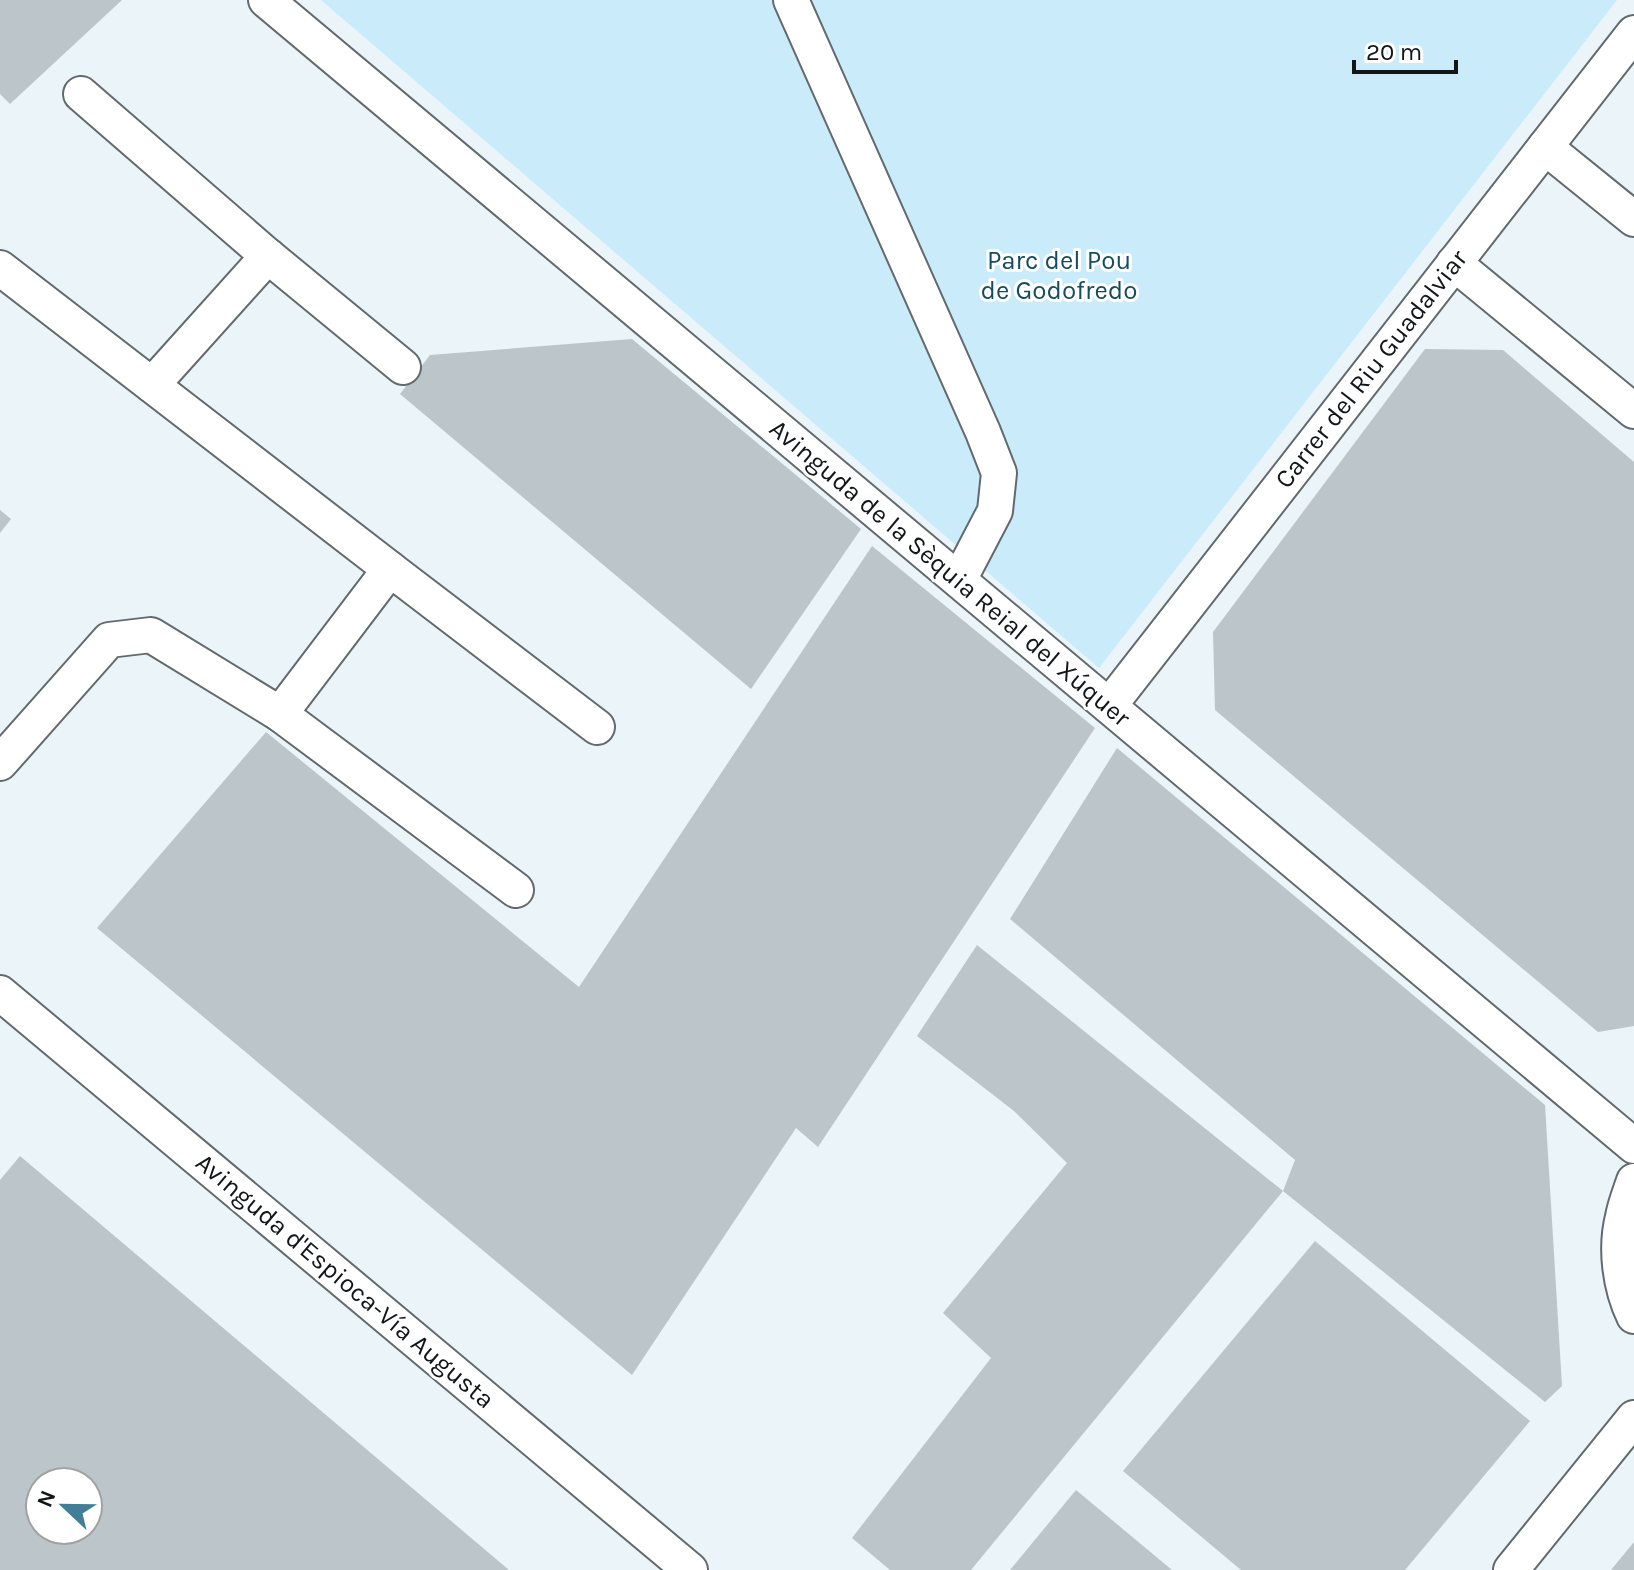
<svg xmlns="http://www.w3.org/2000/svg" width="1634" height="1570" font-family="Karla,sans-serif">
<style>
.green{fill:#caebf9}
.building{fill:#bcc5c9;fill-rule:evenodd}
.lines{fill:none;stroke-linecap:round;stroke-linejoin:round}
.minor-casing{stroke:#626a6d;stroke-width:38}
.minor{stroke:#fff;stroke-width:34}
.labels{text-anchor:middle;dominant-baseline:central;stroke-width:6;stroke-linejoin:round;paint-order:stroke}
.park-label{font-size:26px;fill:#154c5f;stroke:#fff}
.street-label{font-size:26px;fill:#131618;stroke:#fff}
</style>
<rect width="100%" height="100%" fill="#ebf4f8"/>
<polygon class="green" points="321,0 1617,0 1099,668"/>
<g class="building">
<polygon points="0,0 122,0 10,104 0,94"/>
<polygon points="632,339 861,529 751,689 400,394 430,355"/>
<polygon points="1425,349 1503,350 1634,462 1634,1026 1598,1032 1215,710 1213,632"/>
<polygon points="0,510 11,519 0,533"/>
<polygon points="872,546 1095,728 818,1147 796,1128 632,1375 97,928 266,732 579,987"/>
<polygon points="1117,748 1545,1105 1562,1386 1545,1402 1283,1191 1295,1160 1010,919"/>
<polygon points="977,945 1283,1191 971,1570 890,1570 852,1538 991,1358 943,1313 1067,1163 1014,1111 917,1036"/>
<path d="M20 1156 509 1570H0V1180ZM40 1482H88V1530H40Z"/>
<polygon points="1315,1241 1530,1421 1405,1570 1241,1570 1123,1471"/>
<polygon points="1076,1490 1172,1570 1010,1570"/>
<polygon points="1634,1542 1634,1570 1611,1570"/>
</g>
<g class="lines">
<defs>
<g id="minor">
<polyline points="266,0 1634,1146"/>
<polyline points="791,0 983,432 999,473 995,511 959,580"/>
<polyline points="81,94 268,256 403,367"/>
<polyline points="1545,147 1634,219"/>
<polyline points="1454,263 1634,411"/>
<polyline points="0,268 390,569"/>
<polyline points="152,385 268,256"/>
<polyline points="1109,706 1634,33"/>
<polyline points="280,714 390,569 597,727"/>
<polyline points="0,763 109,640 151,635 280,714 516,890"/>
<polyline points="0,993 690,1570"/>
<path d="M1634 1181C1630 1193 1625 1205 1623 1217 1615 1248 1620 1287 1634 1316"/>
<polyline points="1511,1570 1634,1418"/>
</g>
</defs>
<use href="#minor" class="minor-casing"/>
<use href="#minor" class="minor"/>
</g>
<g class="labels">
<g class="park-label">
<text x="1059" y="260">Parc del Pou<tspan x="1059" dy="30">de Godofredo</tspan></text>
</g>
<g class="street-label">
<text transform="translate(1371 369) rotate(-52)">Carrer del Riu Guadalviar</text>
<text transform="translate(950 573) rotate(40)">Avinguda de la Sèquia Reial del Xúquer</text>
<text transform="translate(345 1281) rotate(40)">Avinguda d'Espioca-Vía Augusta</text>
</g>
</g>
<g transform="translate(64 1506) rotate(292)"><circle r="38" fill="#ffffff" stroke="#a1a2a3" stroke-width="2"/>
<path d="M0-6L14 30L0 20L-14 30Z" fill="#427f96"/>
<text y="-12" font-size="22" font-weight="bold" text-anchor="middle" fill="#131618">N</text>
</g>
<path d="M1354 60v12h102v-12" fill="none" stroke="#131618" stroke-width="4"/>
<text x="1366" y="60" font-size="24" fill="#131618" stroke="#ffffff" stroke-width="6" paint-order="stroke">20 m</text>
</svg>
